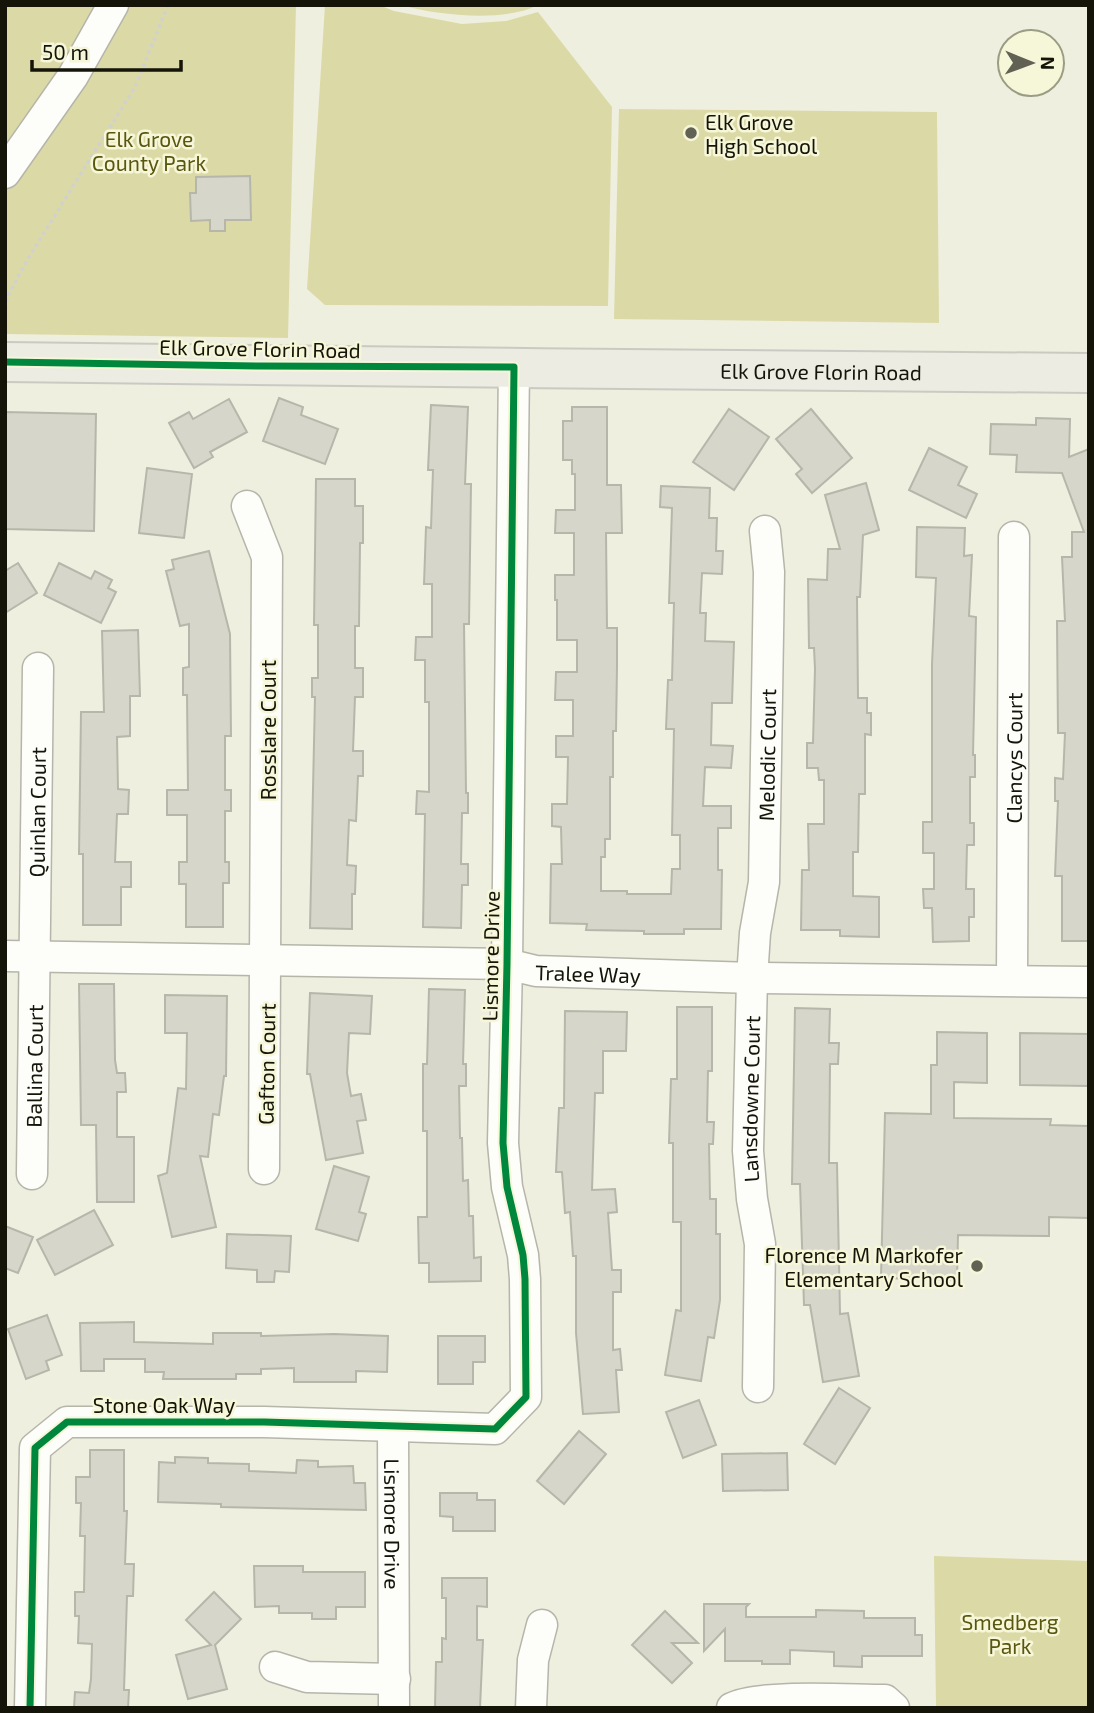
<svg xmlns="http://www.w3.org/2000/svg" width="1094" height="1713" font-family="'Exo 2',sans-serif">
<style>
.green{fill:#dbdaa7}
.building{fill:#d6d6ca;stroke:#b6b6aa;stroke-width:2}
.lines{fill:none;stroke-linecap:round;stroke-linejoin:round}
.minor-casing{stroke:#b5b5a9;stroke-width:33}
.major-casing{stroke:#cacac3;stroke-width:42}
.path{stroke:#d1d1cd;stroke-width:3.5;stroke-dasharray:3.5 3.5;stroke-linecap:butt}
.minor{stroke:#fdfdfa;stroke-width:30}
.major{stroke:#edece2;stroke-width:38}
.cycleway-casing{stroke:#f6f6d8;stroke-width:11}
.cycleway{stroke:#00873e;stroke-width:7}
.poi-dot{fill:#616154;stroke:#f6f6d8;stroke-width:2.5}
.labels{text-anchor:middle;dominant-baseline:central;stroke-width:5;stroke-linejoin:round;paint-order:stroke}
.poi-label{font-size:21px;fill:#141409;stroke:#f6f6d8;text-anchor:start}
.park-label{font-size:21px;fill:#59560f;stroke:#f6f6d8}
.street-label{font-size:21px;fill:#141409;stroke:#f6f6d8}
</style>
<rect width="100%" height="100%" fill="#efefdf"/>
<g class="green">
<polygon points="5,5 296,5 288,338 5,334"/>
<polygon points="325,5 379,5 394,11 462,24 506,21 538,12 612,107 608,306 325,305 307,289"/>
<path d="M400 5H538C503 23 437 15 400 5Z"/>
<polygon points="619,109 937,112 939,323 614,319"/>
<polygon points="934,1556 1089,1561 1089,1708 936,1708"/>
</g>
<g class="building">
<polygon points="250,176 251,220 225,220 225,231 210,231 210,220 191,221 190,193 196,193 196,177"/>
<polygon points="279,398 303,407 301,415 338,429 325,464 263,441"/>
<polygon points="229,399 247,432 210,452 213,457 194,468 169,423 189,412 193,419"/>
<polygon points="431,405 468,407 465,484 471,484 469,624 464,624 466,793 468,793 468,813 462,813 461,864 468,864 468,885 462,885 461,928 423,927 425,814 416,814 417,791 429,792 429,702 425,702 425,660 415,660 416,637 432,637 432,584 424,584 426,527 431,528 433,470 428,470"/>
<polygon points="572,407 607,407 607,485 621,485 622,533 606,533 607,628 617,628 617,666 616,731 613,731 613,777 610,777 610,839 605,839 605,857 601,857 601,891 627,891 627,894 671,894 672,869 680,869 680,835 672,835 674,729 666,729 668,680 672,680 674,603 669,603 672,508 660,507 661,486 710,488 709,518 717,518 716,551 723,551 722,574 702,573 700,613 706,613 705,641 734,642 732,703 712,703 711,745 733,746 731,768 705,767 703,806 731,806 731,828 718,828 718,870 722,870 721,929 684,929 684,934 644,934 644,931 586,930 587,924 550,923 551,864 562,864 561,827 552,826 552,804 567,804 568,757 556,757 556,736 573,736 573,700 555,700 556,672 577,672 577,640 557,640 557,600 555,600 555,575 574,575 574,533 555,533 556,510 575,510 575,474 572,474 572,460 563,460 563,421 572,421"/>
<polygon points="729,409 769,437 734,490 693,462"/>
<polygon points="811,409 852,458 812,493 796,474 802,469 776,439"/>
<polygon points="5,412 96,414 94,531 5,529"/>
<polygon points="1036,418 1070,419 1069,457 1089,449 1089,941 1062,941 1062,876 1055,876 1058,801 1055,801 1055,778 1063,779 1065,733 1058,733 1057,621 1065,621 1062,557 1072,557 1072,532 1084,532 1062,473 1016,472 1017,455 990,454 991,424 1036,425"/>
<polygon points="929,448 967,467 958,485 977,494 966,518 909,490"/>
<polygon points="147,468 192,474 184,538 139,533"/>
<polygon points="316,479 355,479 355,506 363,506 363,543 360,543 359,626 355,626 355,668 363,668 363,697 355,697 353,751 363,751 363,776 358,776 356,821 349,820 347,865 356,866 355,894 352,894 352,929 310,928 315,697 312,697 312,678 318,678 318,625 314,625"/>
<polygon points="866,483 879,530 863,535 860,597 857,597 858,698 867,698 867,713 871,713 871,735 865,734 865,794 859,794 858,852 853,852 853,896 879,897 879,937 840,936 840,930 801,930 802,870 809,870 808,824 824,824 824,780 819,780 818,768 807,768 807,743 813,743 815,669 814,648 809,648 808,579 827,580 828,549 840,549 825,495"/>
<polygon points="917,527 965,528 964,556 972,555 969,616 976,617 973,755 975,755 975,777 970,777 970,823 974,823 974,845 967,845 966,889 974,889 974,917 969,917 969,941 933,942 932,908 924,908 923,889 934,889 934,853 923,853 923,822 932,822 932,664 936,578 916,577"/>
<polygon points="209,551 230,634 231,736 225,736 225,790 231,790 231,811 225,811 225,862 229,862 229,883 223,883 223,927 186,927 186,884 179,884 179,862 187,862 187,815 167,815 167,790 188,790 187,695 183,695 183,668 189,667 189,624 180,626 166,571 174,569 172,560"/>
<polygon points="18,563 37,593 5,613 5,571"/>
<polygon points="59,563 91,579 95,571 112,580 108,588 116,592 101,623 44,595"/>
<polygon points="138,630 140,696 130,696 130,736 117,737 118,789 129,790 128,814 117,814 115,862 131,862 131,887 121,887 121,925 83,925 83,854 79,854 81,712 104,712 102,631"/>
<polygon points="79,984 114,984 115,1060 117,1073 125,1073 126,1092 117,1092 117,1137 134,1137 134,1202 97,1202 96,1125 81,1125"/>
<polygon points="429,989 465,990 463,1064 466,1064 466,1086 459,1086 460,1138 462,1138 463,1181 468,1180 469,1216 473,1216 474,1258 481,1257 481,1281 429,1282 429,1263 419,1263 418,1217 427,1217 427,1131 423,1131 423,1064 427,1064"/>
<polygon points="310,993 372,996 370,1034 349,1033 347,1073 351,1096 361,1094 366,1120 357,1121 363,1153 326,1160 310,1074 307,1074"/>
<polygon points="165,995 227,996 226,1076 224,1076 219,1115 213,1114 208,1157 200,1156 216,1227 172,1237 158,1176 167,1173 178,1088 186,1089 187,1033 165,1033"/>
<polygon points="677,1007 712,1007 712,1071 708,1071 707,1122 714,1122 713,1144 709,1144 710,1199 716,1199 716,1234 720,1234 720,1300 714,1338 708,1337 701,1381 665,1375 676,1310 681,1311 681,1222 673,1222 673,1143 669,1143 671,1079 677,1079"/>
<polygon points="795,1008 830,1009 829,1043 839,1043 838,1064 830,1064 829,1163 837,1163 840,1314 848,1313 859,1376 823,1382 810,1305 804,1305 800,1184 792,1184"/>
<polygon points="565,1011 627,1012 626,1051 603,1051 603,1093 595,1093 592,1190 615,1189 617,1212 608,1213 612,1270 621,1270 621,1292 613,1292 613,1350 620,1349 622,1370 616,1370 619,1412 583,1414 576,1333 576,1256 573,1256 570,1212 565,1213 562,1172 556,1172 559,1108 564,1108"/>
<polygon points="937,1032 987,1033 987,1083 954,1082 954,1118 1051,1119 1050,1125 1089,1126 1089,1218 1049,1217 1049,1236 958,1235 957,1280 881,1278 885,1113 931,1114 931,1065 937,1065"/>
<polygon points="1020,1033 1089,1034 1089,1086 1020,1085"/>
<polygon points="334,1166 369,1177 359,1212 366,1214 358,1241 316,1229"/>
<polygon points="94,1210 113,1245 55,1275 37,1240"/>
<polygon points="5,1226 33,1237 18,1273 5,1268"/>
<polygon points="227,1234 291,1236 289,1272 275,1271 274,1282 257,1282 257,1270 226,1268"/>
<polygon points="47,1315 62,1355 46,1361 49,1370 26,1379 8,1329"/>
<polygon points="134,1322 134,1342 213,1344 213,1333 261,1333 261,1336 334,1334 388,1336 387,1372 356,1371 356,1382 294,1382 294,1368 261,1369 261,1374 236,1374 236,1379 163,1379 164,1372 145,1372 145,1359 104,1359 104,1371 81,1371 80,1323"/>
<polygon points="438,1336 485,1336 485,1362 473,1362 473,1384 438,1384"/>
<polygon points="839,1388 870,1408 835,1464 804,1444"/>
<polygon points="699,1400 716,1445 683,1458 666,1412"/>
<polygon points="579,1431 606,1454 564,1504 537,1481"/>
<polygon points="90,1450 124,1450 124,1511 127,1511 125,1564 134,1564 133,1596 127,1596 124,1690 129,1690 128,1708 74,1708 75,1692 89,1693 91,1679 92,1644 78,1643 79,1616 75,1616 75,1592 84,1592 85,1536 80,1536 81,1503 76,1503 76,1477 90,1477"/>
<polygon points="787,1453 788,1490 723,1491 722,1454"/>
<polygon points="175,1457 208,1458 208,1463 249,1464 249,1471 296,1473 297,1460 318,1461 318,1467 353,1466 354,1483 365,1483 366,1510 221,1507 221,1504 158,1502 159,1462 175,1463"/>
<polygon points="440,1493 477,1493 477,1500 495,1500 495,1531 453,1531 453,1517 440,1516"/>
<polygon points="254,1566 303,1566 303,1572 365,1572 365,1607 336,1607 336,1619 312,1619 312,1613 279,1613 279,1606 255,1607"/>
<polygon points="442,1578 487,1578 487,1607 477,1606 477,1640 483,1640 480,1708 435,1708 436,1662 442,1662 442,1638 446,1639 446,1598 442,1598"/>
<polygon points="214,1592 241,1619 215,1645 227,1689 188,1699 176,1655 211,1645 186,1620"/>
<polygon points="704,1604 749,1604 746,1607 746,1617 816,1617 816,1610 864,1611 864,1618 915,1618 915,1635 922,1635 922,1656 862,1656 862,1667 834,1666 834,1652 790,1650 790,1664 762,1664 762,1661 725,1661 725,1629 704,1651"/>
<polygon points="665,1611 698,1643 672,1643 692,1663 672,1683 632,1645"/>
</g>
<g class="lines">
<defs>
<g id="minor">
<polyline points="5,173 73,76 113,5"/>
<polyline points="247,506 267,557 264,1169"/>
<path id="s1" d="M5 956 507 964 536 971 752 978 1089 982"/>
<path id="s2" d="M1012 980 1014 537"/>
<path id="s3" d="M32 1174 38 668"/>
<path id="s4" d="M758 1387 760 1244 752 1199 748 1151 752 978 755 933 764 882 769 572 765 531"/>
<path id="s5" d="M393 1428 394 1708"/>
<polyline points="275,1667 307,1677 395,1679"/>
<polyline points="30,1708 35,1448 67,1422 264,1422 495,1429 526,1397 525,1279 523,1255 507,1187 503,1143 507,964 514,367"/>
<polyline points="531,1708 533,1660 542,1625"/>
<path d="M732 1708C759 1694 850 1700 885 1700L894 1708"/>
</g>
<g id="major">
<path id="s6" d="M5 362C366 368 728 369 1089 373"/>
</g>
</defs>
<use href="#minor" class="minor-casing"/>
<use href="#major" class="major-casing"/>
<polyline class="path" points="5,316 7,298 27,260 135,87 168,5"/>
<use href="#minor" class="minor"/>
<use href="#major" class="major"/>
<defs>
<polyline id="cycleway" points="5,362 257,366 514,367 507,964 503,1143 507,1187 523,1255 525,1279 526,1397 495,1429 264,1422 67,1422 35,1448 30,1708"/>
</defs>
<use href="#cycleway" class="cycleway-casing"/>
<use href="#cycleway" class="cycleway"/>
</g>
<g class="poi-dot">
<circle cx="691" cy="133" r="7"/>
<circle cx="977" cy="1266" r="7"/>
</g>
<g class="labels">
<g class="poi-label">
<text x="705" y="121">Elk Grove<tspan x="705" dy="24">High School</tspan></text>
<text x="963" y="1254" text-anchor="end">Florence M Markofer<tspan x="963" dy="24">Elementary School</tspan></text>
</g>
<g class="park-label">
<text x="149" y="138">Elk Grove<tspan x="149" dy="24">County Park</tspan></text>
<text x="1010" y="1621">Smedberg<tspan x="1010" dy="24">Park</tspan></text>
</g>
<g class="street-label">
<text transform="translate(260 348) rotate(1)">Elk Grove Florin Road</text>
<text stroke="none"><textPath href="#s6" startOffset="816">Elk Grove Florin Road</textPath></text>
<text transform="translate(267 730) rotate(-90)">Rosslare Court</text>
<text stroke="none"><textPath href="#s4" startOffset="634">Melodic Court</textPath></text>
<text stroke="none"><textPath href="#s2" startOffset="222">Clancys Court</textPath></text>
<text stroke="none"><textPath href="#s3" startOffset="362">Quinlan Court</textPath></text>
<text transform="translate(490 956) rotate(-89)">Lismore Drive</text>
<text stroke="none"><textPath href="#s1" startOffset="584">Tralee Way</textPath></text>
<text transform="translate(266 1064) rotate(-89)">Gafton Court</text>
<text stroke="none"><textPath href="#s3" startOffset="108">Ballina Court</textPath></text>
<text stroke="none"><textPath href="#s4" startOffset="289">Lansdowne Court</textPath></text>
<text x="164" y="1404">Stone Oak Way</text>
<text stroke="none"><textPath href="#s5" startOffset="96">Lismore Drive</textPath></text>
</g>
</g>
<rect width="1094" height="1713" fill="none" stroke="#141409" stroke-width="14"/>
<g transform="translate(1031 63) rotate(91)"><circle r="33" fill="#f6f6d8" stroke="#9c9c85" stroke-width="2"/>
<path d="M0-5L12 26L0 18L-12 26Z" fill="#616154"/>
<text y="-10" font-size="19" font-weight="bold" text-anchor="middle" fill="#141409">N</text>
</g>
<path d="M32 60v10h149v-10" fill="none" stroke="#141409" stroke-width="3.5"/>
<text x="42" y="60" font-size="21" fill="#141409" stroke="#f6f6d8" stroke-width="5" paint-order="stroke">50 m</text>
</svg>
